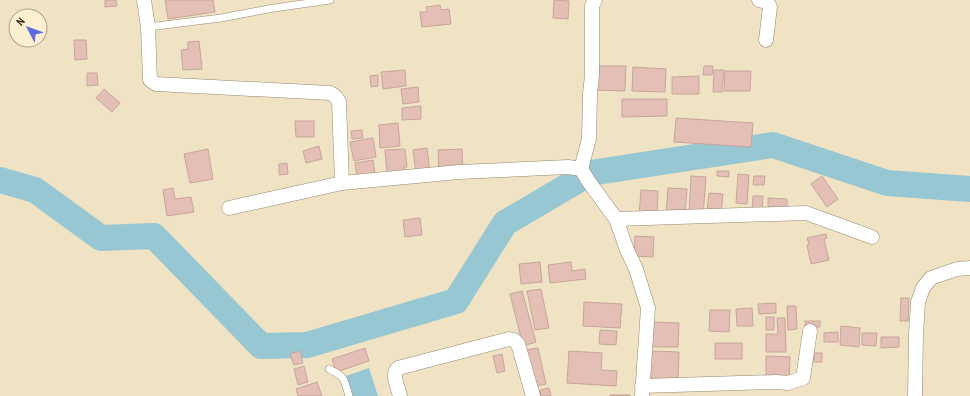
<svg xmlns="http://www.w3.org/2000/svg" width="970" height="396" font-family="'Archivo Narrow',sans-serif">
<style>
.water{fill:#97c7d2}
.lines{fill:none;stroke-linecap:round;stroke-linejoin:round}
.river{stroke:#97c7d2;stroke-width:26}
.building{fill:#e3bfb6;stroke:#c8a59c}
.service-casing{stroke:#94896c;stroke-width:8}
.minor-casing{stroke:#94896c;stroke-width:15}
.service{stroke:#fff;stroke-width:7}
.minor{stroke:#fff;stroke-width:14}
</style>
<rect width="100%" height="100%" fill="#efe3c4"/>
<polygon class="water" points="369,368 378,396 353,396 346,376"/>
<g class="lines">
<polyline class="river" points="0,180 35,190 101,238 154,236 261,346 307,345 456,301 505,223 590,173 773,145 887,183 970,189"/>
</g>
<g class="building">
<polygon points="105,0 116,0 117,6 105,7"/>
<polygon points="165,0 213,0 215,12 168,19"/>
<polygon points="554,0 569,1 568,19 553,18"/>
<polygon points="440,5 441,10 449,9 451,24 422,27 420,12 427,12 426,7"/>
<polygon points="74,40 86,40 87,59 75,60"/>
<polygon points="199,41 202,69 183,70 181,50 188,49 188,42"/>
<polygon points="596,66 626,66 625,91 595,90"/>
<polygon points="704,66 713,66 712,75 703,75"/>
<polygon points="633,67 666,69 665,92 632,91"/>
<polygon points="405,70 406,86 383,89 381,72"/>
<polygon points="714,70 724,70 722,92 713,92"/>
<polygon points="725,71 751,71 750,91 724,91"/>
<polygon points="87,73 97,73 98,85 87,86"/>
<polygon points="378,75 378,86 371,87 370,76"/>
<polygon points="699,76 699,94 672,94 672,77"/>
<polygon points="418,87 419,102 403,104 401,89"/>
<polygon points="104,89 120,103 112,112 96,98"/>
<polygon points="622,99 667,99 667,116 622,117"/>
<polygon points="421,106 421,119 402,120 402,108"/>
<polygon points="676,118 753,123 751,147 674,142"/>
<polygon points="295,121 314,121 314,137 296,137"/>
<polygon points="398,123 400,146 380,148 379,125"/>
<polygon points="362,130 363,138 352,139 351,131"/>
<polygon points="373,138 376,157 354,161 350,142"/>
<polygon points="319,146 322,159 306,163 303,151"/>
<polygon points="427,148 430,172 416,174 413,150"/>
<polygon points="208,149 213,179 190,183 184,154"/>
<polygon points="405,149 407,167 404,167 405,173 387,175 385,150"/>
<polygon points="462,149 463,170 439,171 438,150"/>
<polygon points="373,160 375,173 357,176 355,163"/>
<polygon points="287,163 288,174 279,175 279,164"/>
<polygon points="717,171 729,171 729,177 717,176"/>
<polygon points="738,174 749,175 747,204 736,203"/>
<polygon points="691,176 706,177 703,216 689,215"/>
<polygon points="754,176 765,176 764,185 753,185"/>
<polygon points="822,176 838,199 827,207 811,184"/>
<polygon points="173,188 175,199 191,197 194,212 167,216 163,190"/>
<polygon points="668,188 687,189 685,214 666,213"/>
<polygon points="641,190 658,191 657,216 639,215"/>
<polygon points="709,193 723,194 721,213 707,212"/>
<polygon points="753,196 763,196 762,212 752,211"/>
<polygon points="768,198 787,199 787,208 768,207"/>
<polygon points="420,218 422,235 405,237 403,220"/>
<polygon points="826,234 827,238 824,239 829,260 811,264 807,245 809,244 807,238"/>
<polygon points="635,236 654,237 653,257 634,256"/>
<polygon points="540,262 542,282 521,284 519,264"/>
<polygon points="571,262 572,271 585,269 586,279 550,283 548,265"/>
<polygon points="541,289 549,328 535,330 527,291"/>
<polygon points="522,291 536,342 523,346 510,294"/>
<polygon points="901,298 909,298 908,321 900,321"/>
<polygon points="584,302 622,304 620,328 583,326"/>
<polygon points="776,303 776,313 759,314 758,304"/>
<polygon points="787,306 796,306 797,329 788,330"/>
<polygon points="752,308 753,326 737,326 736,309"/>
<polygon points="710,310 730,310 729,332 709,331"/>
<rect x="766" y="317" width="8" height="13"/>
<polygon points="777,318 785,318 786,352 766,352 766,334 778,334"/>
<rect x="805" y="321" width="15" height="6"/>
<polygon points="653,322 679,323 678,347 652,347"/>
<polygon points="841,326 860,328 859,347 840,345"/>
<polygon points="600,330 617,331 616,345 599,344"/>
<polygon points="838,332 838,342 824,342 824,333"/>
<polygon points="862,333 877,333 876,346 862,345"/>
<polygon points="881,337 899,337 899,347 881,348"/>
<rect x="715" y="343" width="27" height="16"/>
<polygon points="365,348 369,361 336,372 332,359"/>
<polygon points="538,348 546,384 533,387 526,350"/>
<polygon points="300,351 303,363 294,365 290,354"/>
<polygon points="569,351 602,353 601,370 617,371 616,386 567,383"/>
<polygon points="651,351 679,352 678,379 650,378"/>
<rect x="814" y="353" width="8" height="9"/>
<polygon points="502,354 505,371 497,373 493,356"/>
<polygon points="766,356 790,357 789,379 766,378"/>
<polygon points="304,366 308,382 298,385 294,369"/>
<polygon points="317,382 322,396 298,396 296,389"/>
<polygon points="549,388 551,396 541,396 540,390"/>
<rect x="610" y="395" width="20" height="1"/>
</g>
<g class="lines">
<defs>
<g id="service">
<polyline points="148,27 221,18 274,8 330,0"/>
<path d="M329 369C346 377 344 380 349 396"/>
</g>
<g id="minor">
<polyline points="144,0 148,27 150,80 156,84 330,93 335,96 339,102 342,183"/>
<polyline points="759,0 767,2 770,7 766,40"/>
<polyline points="581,169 589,139 590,94 592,75 592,6 595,0"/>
<polyline points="229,208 342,183 459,172 568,167 581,169 589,182 616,219 627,250 636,269 648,308 642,396"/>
<polyline points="616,219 806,213 872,237"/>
<polyline points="642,386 776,382 788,383 803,378 810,331"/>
<path d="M400 396C398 387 391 375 398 368L509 339 514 340 518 344 533 396"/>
<polyline points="915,396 916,334 918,302 923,288 931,278 957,269 970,268"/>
</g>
</defs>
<use href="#service" class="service-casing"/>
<use href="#minor" class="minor-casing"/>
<use href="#service" class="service"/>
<use href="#minor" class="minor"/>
</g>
<g transform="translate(28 28) rotate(311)"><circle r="19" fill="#fcf0d1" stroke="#aaa18a"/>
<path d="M0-3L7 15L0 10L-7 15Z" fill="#5f6ae2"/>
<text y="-6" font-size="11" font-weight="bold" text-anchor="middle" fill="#2f2b1f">N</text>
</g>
</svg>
